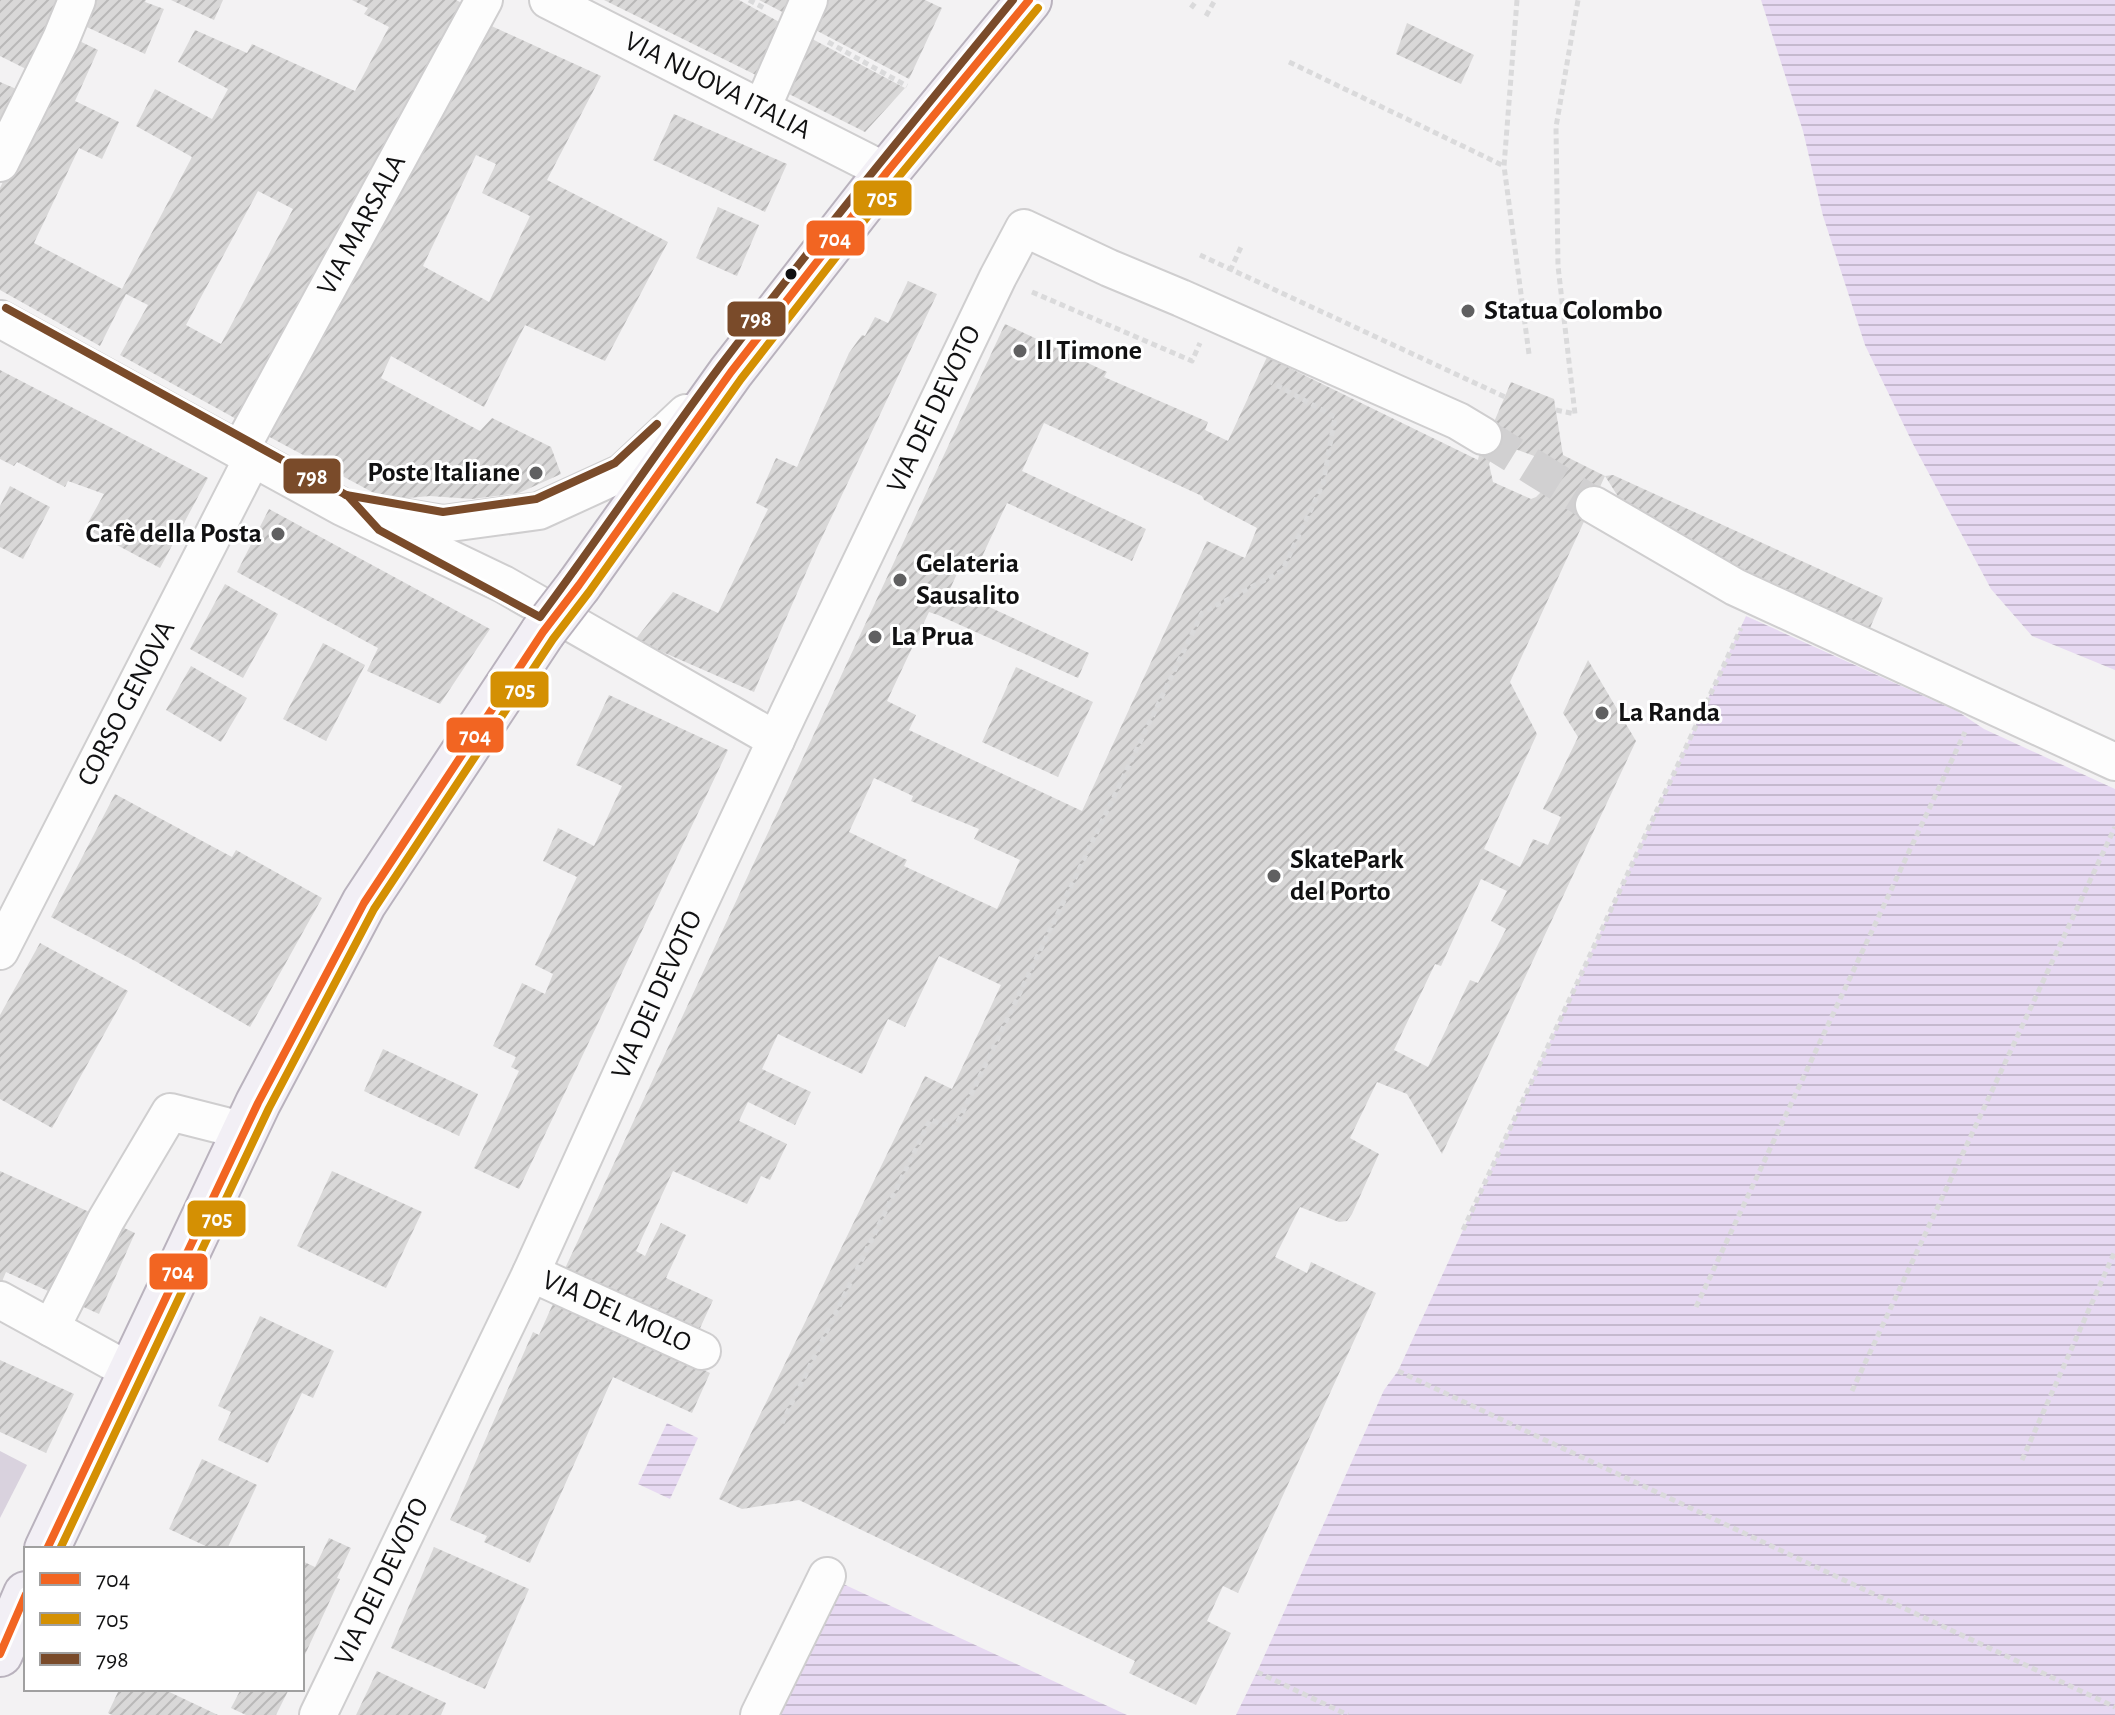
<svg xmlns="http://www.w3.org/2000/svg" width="2115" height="1715" font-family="'Alegreya Sans',sans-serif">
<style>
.pitch{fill:#d9d2de}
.water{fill:url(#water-rules)}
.building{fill:url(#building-hatch);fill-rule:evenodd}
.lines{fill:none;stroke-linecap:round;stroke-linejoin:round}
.minor-tunnel{stroke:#d1d0d1;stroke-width:36;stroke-dasharray:36 18;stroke-linecap:butt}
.minor-casing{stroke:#cfcecf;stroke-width:40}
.major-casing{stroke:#b9b2bd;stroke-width:48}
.path{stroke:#dadadb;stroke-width:5;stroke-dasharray:6 4;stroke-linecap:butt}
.minor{stroke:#fdfdfd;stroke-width:36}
.major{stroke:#f2eff5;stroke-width:44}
.major-bridge-casing{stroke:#b9b2bd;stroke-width:48;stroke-linecap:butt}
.major-bridge{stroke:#f2eff5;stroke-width:44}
.bus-1-casing{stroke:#fff;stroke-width:14}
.bus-2-casing{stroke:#fff;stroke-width:14}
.bus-3-casing{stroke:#fff;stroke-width:14}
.bus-1{stroke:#f26522;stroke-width:8}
.bus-2{stroke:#d49003;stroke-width:8}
.bus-3{stroke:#7a4b2a;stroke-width:8}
.bus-dot{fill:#111112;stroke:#fff;stroke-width:3}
.poi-dot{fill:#606061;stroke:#fff;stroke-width:3}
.labels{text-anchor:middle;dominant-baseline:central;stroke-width:6;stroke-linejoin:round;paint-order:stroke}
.street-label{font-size:28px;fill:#111112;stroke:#fff}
.poi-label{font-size:28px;font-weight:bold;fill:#111112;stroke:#fff;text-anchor:start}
.line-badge{stroke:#fff;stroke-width:3}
.badge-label{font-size:22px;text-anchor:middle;font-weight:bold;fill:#fff}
</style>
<defs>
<pattern id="water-rules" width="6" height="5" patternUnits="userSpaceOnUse" patternTransform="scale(2)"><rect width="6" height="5" fill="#e7d9f2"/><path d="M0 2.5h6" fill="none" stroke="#c5b9ce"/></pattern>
<pattern id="building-hatch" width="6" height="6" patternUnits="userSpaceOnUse" patternTransform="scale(2)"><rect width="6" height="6" fill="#d9d8d8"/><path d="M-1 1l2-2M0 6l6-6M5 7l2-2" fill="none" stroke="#b9b8b8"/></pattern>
</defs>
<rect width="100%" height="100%" fill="#f3f2f3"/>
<polygon class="pitch" points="0,1451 27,1465 0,1518"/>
<g class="water">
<polygon points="1761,0 2115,0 2115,670 2032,636 1991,589 1913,444 1865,345 1823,216 1803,131"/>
<polygon points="1746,616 1957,711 1984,729 2115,789 2115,1715 1236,1715 1257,1672 1384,1390 1398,1371"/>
<polygon points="667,1423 698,1438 670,1499 638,1484"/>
<polygon points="841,1583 1127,1715 780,1715"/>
</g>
<g class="building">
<polygon points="0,0 68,0 38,75 0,56"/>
<polygon points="86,0 146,0 145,2 164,9 145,54 76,22"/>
<polygon points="171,0 223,0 214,20"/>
<path d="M352 0H456L462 3 240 421 120 355 148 305 126 294 100 346 0 290V188L71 37 98 50 75 101 119 122 102 159 79 148 34 243 122 289 192 157 136 126 155 89 212 119 228 89 178 62 195 30 247 53 252 44 355 91 389 27 364 14 368 8ZM258 191 293 209 221 344 186 325Z"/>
<polygon points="604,0 739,0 792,29 768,81"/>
<polygon points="759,0 802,0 794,18"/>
<polygon points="814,0 925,0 942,8 909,79 804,24"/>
<path d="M485 23 601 76 547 180 668 242 605 361 525 325 484 407 391 356 381 378 480 431 492 418 551 447 561 474 519 493 472 499 430 496 387 500 264 434ZM476 155 496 164 482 193 530 216 489 302 423 266Z"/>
<polygon points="1407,23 1474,55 1461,84 1396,54"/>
<polygon points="799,32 905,88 865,132 775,87"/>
<polygon points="0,82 21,91 0,136"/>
<polygon points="674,114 787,164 765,212 653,160"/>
<polygon points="718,207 759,225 737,276 696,258"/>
<polygon points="908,281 937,294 815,552 754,692 635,640 673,592 718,613 768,509 756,503 776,458 797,467 849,353 862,335 865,336 875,317 888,323"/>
<path d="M1005 324 1107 372 1104 377 1208 422 1205 430 1228 441 1267 357 1478 460 1483 436 1494 422 1511 382 1554 399 1563 455 1605 476 1510 682 1537 734 1484 849 1520 867 1533 839 1548 845 1561 817 1543 809 1578 737 1563 713 1588 660 1636 741 1442 1154 1407 1094 1377 1082 1350 1138 1379 1154 1352 1214 1347 1221 1339 1222 1300 1207 1275 1257 1307 1273 1311 1262 1376 1293 1238 1593 1223 1586 1207 1621 1231 1633 1196 1705 1129 1673 1135 1661 799 1500 742 1509 719 1499 925 1076 952 1089 1001 985 939 956 905 1027 888 1019 862 1074 778 1034 762 1069 811 1092 795 1125 748 1102 739 1121 787 1144 770 1180 761 1176 747 1204 673 1171 636 1251 645 1256 661 1223 686 1235 666 1278 713 1300 695 1339 561 1277ZM1044 423 1202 496 1204 500 1257 528 1245 558 1207 541 1082 811 909 730 916 715 887 701 929 612 938 615 1078 678 1089 653 950 589 966 554 980 561 1007 503 1132 561 1146 529 1022 471ZM1504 445 1537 457 1542 491 1536 497 1531 499 1493 482 1489 464 1496 448ZM874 778 913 796 911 801 979 829 974 839 1020 860 997 909 904 866 907 860 849 832ZM1481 879 1507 891 1491 921 1506 929 1478 983 1470 980 1428 1067 1394 1050 1435 964 1441 966Z"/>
<polygon points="0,370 208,478 160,568 85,528 104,494 68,481 65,487 17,462 14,466 0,459"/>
<polygon points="1613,475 1883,598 1870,628 1631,517 1605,476"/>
<polygon points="10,486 50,507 23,559 0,547 0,506"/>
<polygon points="269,509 490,629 440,704 367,671 378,648 237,572"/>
<polygon points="225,584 278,614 243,678 190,649"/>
<polygon points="323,643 365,665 326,741 283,719"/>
<polygon points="191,666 247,698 221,742 166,710"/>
<polygon points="1016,667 1093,702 1058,777 982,742"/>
<polygon points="609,695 728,750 519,1189 474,1168 519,1071 511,1067 516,1057 493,1046 522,983 545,994 553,974 535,965 577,877 543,861 558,828 594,846 622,786 576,765"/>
<polygon points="115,794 232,857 236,850 322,898 250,1027 137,962 51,917"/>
<polygon points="40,943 128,991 52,1128 0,1099 0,1015"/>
<polygon points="383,1049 478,1094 459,1136 364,1091"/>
<polygon points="0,1171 135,1233 99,1314 6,1272 0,1286"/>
<polygon points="332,1171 422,1212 386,1288 297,1246"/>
<polygon points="556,1297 710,1373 692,1413 613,1377 530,1563 484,1542 487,1536 450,1520 533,1332 539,1335"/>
<polygon points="260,1316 334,1351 313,1398 302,1393 268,1463 218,1440 231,1412 218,1406"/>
<polygon points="0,1360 74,1394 46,1453 0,1432"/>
<polygon points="202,1459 257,1485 227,1549 212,1549 169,1529"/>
<polygon points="329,1538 351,1548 337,1578 340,1579 302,1661 302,1561 315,1567"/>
<polygon points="434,1547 529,1589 485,1689 391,1648"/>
<polygon points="377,1671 446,1703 441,1715 356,1715"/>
<polygon points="110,1689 163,1689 218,1715 112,1715 108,1713 118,1692"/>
<polygon points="241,1689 289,1689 276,1715 246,1715 231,1708"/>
</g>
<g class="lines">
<polyline class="minor-tunnel" points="1483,436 1594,505"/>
<defs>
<g id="minor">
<path id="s1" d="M548 0 887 172"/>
<polyline points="762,108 809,0"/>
<polyline points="0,163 61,39 77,0"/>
<polyline points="0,319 342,507 503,584 776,740"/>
<path id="s2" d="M240 450 484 0"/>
<polyline points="1594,505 1735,587 2115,762"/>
<polyline points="383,514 443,524 539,511 622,473 686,413"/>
<path id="s3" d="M0 951 253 457"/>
<path id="s4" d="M531 1273 702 1351"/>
<polyline points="0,1300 131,1372"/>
<polyline points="51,1328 106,1220 170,1112 245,1131"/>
<path id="s5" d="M318 1715 531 1273 690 923 789 712 998 277 1024 228 1109 268 1181 298 1458 421 1483 436"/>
<polyline points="759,1715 827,1576"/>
</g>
<g id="major">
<polyline points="579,585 731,372 887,172 1029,0"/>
<polyline points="47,1549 258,1103 364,903 543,632"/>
<polyline points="0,1654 26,1594"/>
</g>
</defs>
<use href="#minor" class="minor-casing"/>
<use href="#major" class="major-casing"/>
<g class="path">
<polyline points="749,0 766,9"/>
<polyline points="1517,0 1504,166 1529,354"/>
<polyline points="1191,8 1197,0"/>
<polyline points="1206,16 1215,0"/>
<polyline points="828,42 907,86"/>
<polyline points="1289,62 1504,166"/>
<polyline points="1200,255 1505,397"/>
<polyline points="1230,271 1241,247"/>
<polyline points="1032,292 1192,361 1200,343"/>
<polyline points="1556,410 1575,414 1558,266 1556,127 1578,0"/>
<polyline points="1463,1230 1741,628"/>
<polyline points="1696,1307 1965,732"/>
<polyline points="1398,1371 2115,1707"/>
<polyline points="1852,1391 2115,827"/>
<polyline points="782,1423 930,1120 955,1128 1202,613 1282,571 1323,484 1335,417 1271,382"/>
<polyline points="2022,1460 2115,1251"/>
<polyline points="1257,1672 1348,1715"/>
</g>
<use href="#minor" class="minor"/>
<use href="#major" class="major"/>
<defs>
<polyline id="major-bridge" points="543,632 579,585"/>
</defs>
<use href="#major-bridge" class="major-bridge-casing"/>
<use href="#major-bridge" class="major-bridge"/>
<defs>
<g id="bus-1">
<polyline points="47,1549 258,1103 364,903 543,632 579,585 731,372 887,172 1029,0"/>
<polyline points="0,1654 26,1594"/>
</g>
<polyline id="bus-2" points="60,1549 269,1108 374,909 553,639 589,592 741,379 896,180 1038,8"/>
<g id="bus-3">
<path d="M6 308 348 496 379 530 540 617C602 534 659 448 721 365 815 241 914 121 1013 0"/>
<polyline points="346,495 443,512 536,499 615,463 657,424"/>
</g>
</defs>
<use href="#bus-1" class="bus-1-casing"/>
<use href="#bus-2" class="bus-2-casing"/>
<use href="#bus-3" class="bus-3-casing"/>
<use href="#bus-1" class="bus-1"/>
<use href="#bus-2" class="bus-2"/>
<use href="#bus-3" class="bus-3"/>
</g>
<circle class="bus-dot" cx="791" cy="274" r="7"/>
<g class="poi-dot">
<circle cx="1468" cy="311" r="8"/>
<circle cx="1020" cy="351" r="8"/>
<circle cx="536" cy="473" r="8"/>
<circle cx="278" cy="534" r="8"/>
<circle cx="900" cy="580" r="8"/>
<circle cx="875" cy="637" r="8"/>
<circle cx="1602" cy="713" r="8"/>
<circle cx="1274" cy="876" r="8"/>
</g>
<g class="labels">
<g class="street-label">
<text stroke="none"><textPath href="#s1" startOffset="190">VIA NUOVA ITALIA</textPath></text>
<text stroke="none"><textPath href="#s2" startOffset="256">VIA MARSALA</textPath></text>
<text stroke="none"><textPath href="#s5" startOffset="1444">VIA DEI DEVOTO</textPath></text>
<text stroke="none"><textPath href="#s3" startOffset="278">CORSO GENOVA</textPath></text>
<text stroke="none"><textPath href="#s5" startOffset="796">VIA DEI DEVOTO</textPath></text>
<text stroke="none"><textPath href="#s4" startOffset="94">VIA DEL MOLO</textPath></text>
<text stroke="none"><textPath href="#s5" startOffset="148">VIA DEI DEVOTO</textPath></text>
</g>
<g class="poi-label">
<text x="1484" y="311">Statua Colombo</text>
<text x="1036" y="351">Il Timone</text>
<text x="520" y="473" text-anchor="end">Poste Italiane</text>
<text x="262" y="534" text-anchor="end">Cafè della Posta</text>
<text x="916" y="564">Gelateria<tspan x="916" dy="32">Sausalito</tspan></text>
<text x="891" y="637">La Prua</text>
<text x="1618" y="713">La Randa</text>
<text x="1290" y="860">SkatePark<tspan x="1290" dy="32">del Porto</tspan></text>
</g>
</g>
<g class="line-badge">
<rect x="852" y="179" width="61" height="38" rx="8" fill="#d49003"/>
<rect x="805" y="219" width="61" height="38" rx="8" fill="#f26522"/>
<rect x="726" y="300" width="61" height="38" rx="8" fill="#7a4b2a"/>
<rect x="282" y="457" width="60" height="38" rx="8" fill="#7a4b2a"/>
<rect x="489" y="670" width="61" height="39" rx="8" fill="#d49003"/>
<rect x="445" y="716" width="60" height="38" rx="8" fill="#f26522"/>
<rect x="186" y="1199" width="61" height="39" rx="8" fill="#d49003"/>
<rect x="148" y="1252" width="61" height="39" rx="8" fill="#f26522"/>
</g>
<g class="badge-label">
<text x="882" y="205">705</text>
<text x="835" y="246">704</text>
<text x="756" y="326">798</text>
<text x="312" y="484">798</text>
<text x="520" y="697">705</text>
<text x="475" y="743">704</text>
<text x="217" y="1226">705</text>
<text x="178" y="1279">704</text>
</g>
<rect x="24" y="1547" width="280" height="144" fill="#ffffff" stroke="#a0a0a0" stroke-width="2"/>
<rect x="40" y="1573" width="40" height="12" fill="#f26522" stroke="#a0a0a0" stroke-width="2"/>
<text x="96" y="1587" font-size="24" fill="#111112">704</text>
<rect x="40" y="1613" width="40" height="12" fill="#d49003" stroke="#a0a0a0" stroke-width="2"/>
<text x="96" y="1627" font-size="24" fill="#111112">705</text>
<rect x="40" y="1653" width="40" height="12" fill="#7a4b2a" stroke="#a0a0a0" stroke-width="2"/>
<text x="96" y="1667" font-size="24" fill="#111112">798</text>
</svg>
